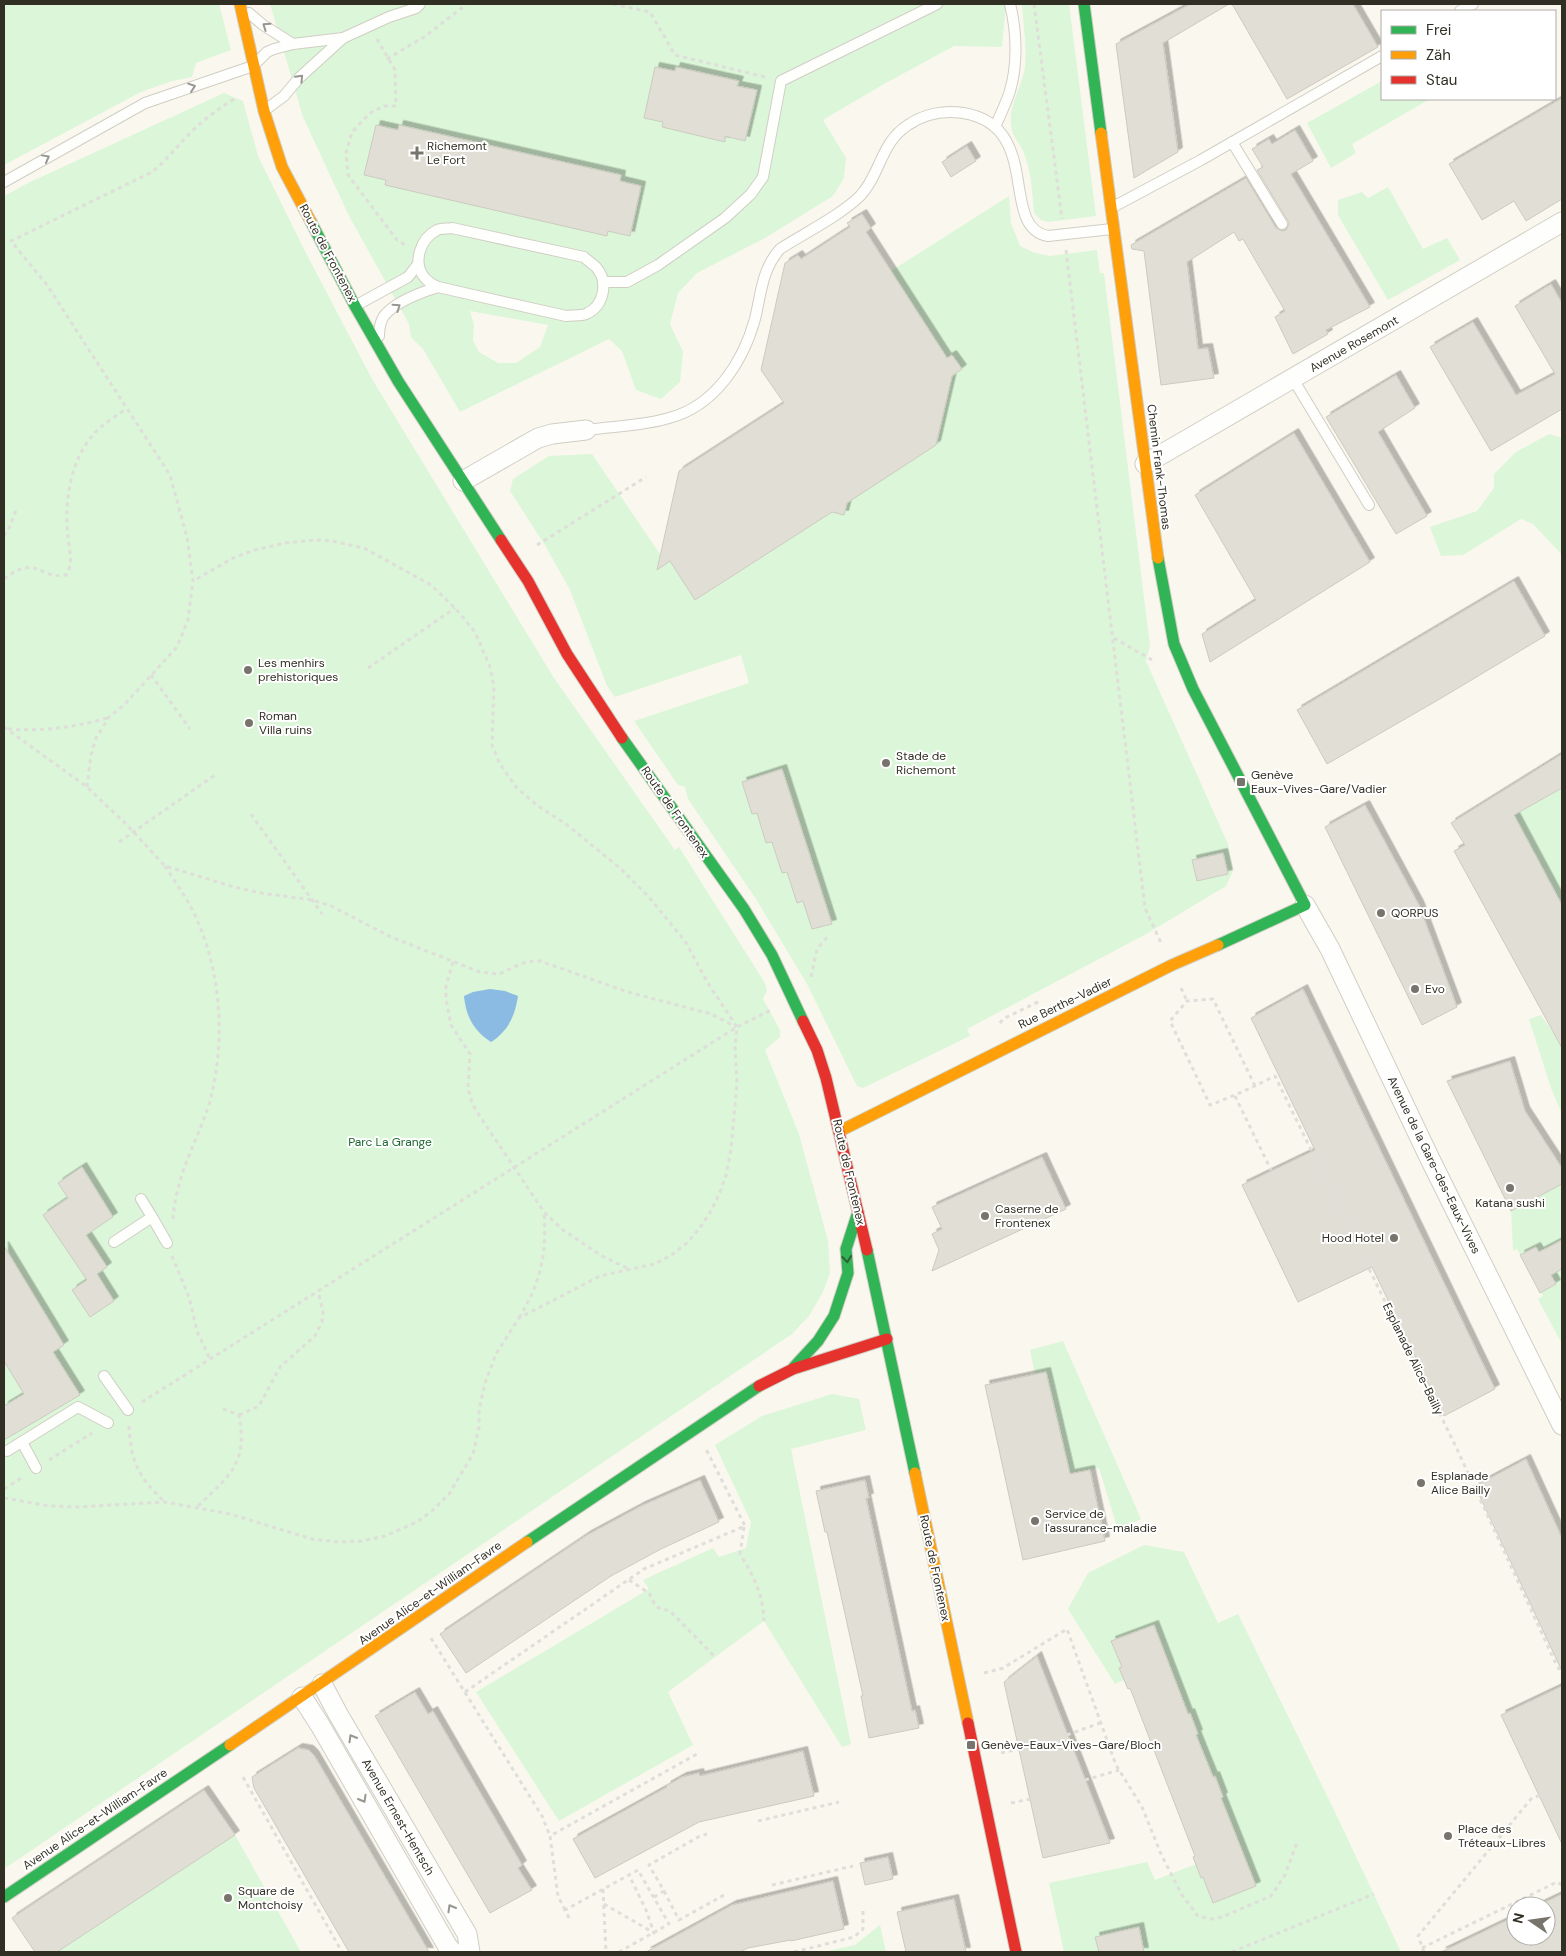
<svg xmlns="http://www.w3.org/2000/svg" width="1566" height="1956" font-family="'DM Sans',sans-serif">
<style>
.green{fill:#dbf6d8;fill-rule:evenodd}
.water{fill:#8bbae3}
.building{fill:#e1dfd5;stroke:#cccac0;filter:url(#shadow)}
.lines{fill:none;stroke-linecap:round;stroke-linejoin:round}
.lane-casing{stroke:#d0cec4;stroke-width:12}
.street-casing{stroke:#d0cec4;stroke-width:21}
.fast-casing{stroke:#d0cec4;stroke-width:13}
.slow-casing{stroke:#d0cec4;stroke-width:13}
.jam-casing{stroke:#d0cec4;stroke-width:13}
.path{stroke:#dfdeda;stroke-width:3;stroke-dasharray:4 4;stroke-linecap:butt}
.lane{stroke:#fefefc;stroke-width:10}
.street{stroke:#fefefc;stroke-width:19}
.fast{stroke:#30b455;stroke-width:11}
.slow{stroke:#ff9f0a;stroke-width:11}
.jam{stroke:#e5322d;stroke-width:11}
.oneway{stroke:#989690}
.oneway2{stroke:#315e35}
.poi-dot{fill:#77756b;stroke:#fff;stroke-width:2}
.labels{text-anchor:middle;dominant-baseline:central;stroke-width:4;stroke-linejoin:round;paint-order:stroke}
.poi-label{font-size:12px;fill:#312f24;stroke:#fff;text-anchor:start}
.street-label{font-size:12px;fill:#312f24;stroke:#fff}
.park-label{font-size:12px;fill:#1c682e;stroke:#fff}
</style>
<defs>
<filter id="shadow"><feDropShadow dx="4.5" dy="-4.5" stdDeviation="0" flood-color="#0004"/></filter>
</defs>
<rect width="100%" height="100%" fill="#faf8ee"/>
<g class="green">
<polygon points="4,4 219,4 231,50 196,63 192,77 172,81 141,92 4,165"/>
<path d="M270 4H1006L1002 47 954 46 884 84 823 120 846 158 844 178 833 196 765 238 697 273 678 293 670 324 683 352 680 382 661 399 636 390 622 351 609 339 460 412 423 349 411 337 409 324 349 216 303 117ZM470 311 548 325 540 347 516 363H498L479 352 473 340 474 325Z"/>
<path d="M1022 4H1069L1096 216 1048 222 1041 220 1034 213C1032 194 1032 175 1025 156 1022 145 1012 138 1011 125 1008 106 1023 85 1025 66 1027 46 1023 24 1022 4Z"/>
<polygon points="1382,81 1382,99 1430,99 1352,144 1356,153 1331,168 1307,123"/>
<polygon points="224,93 243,101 258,156 306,253 372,379 554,678 675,850 679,847 765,983 767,991 763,999 780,1030 780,1037 765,1050 799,1134 828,1241 830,1273 823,1292 809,1316 792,1334 4,1869 4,196 30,182"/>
<polygon points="1388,187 1423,249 1447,238 1460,260 1388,300 1338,215 1338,200 1362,192 1368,198"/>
<polygon points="1009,196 1011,223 1020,246 1035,253 1050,256 1097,250 1100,273 1104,273 1150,646 1146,661 1228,844 1233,871 1226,886 1148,933 967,1029 970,1036 863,1088 857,1086 807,984 756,899 688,799 685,787 678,785 634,721 749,683 741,655 615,697 607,686 570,590 546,547 510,491 513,479 549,456 592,454 666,563 670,561 696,600 936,445 950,382 952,355 947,358 891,271"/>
<polygon points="1549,434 1562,438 1562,555 1533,524 1521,519 1463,555 1441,556 1430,527 1477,511 1494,488 1494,474 1516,452"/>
<polygon points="1562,788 1562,905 1514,815"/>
<polygon points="1541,1015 1556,1037 1562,1034 1562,1114 1551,1088 1529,1019"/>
<polygon points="1562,1184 1562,1344 1538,1299 1543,1296 1517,1249 1513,1251 1511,1211"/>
<polygon points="1063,1341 1141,1519 1118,1530 1099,1468 1070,1474 1046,1373 1035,1375 1030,1350"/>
<polygon points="832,1394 859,1399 866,1430 791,1449 851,1744 842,1747 764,1621 668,1692 693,1745 559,1821 476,1692 649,1589 643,1580 713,1548 719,1557 746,1548 751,1522 715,1445 762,1416"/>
<polygon points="1144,1545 1184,1552 1218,1623 1238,1614 1334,1810 1401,1952 1064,1952 1049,1883 1147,1862 1155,1880 1196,1864 1201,1877 1256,1886 1154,1626 1122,1667 1124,1680 1115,1684 1068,1609 1088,1573"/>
<polygon points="235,1835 301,1952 57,1952"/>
<polygon points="880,1925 886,1952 823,1952 855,1945"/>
</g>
<path class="water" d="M490 989 505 991 518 996C515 1016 508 1031 491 1042 474 1031 466 1017 464 996L473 992Z"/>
<g class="building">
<polygon points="1190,4 1229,4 1163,43 1178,152 1134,178 1116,44"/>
<polygon points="1232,4 1353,4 1378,47 1287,99"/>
<polygon points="655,67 675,71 676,67 739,81 737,86 757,90 745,141 725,136 725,142 662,127 663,122 644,118"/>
<polygon points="1562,98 1562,199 1526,221 1514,201 1482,220 1449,164"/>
<polygon points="376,125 398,130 399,125 621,175 620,181 641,186 630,236 608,231 607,236 385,185 386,180 364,175"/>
<polygon points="1295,130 1313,161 1291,174 1370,307 1326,330 1328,334 1293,354 1275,317 1285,311 1243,239 1239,241 1234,232 1187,262 1198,349 1208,348 1214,378 1161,385 1144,251 1132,249 1131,245 1246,178 1276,228 1282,231 1286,230 1289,224 1288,221 1257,170 1263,167 1252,149 1269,139 1272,144"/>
<polygon points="967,146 976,161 951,177 942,162"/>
<polygon points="862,214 871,228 866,232 891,271 947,358 952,355 962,369 952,376 936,445 847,503 844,515 832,512 695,600 670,561 657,570 679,471 784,403 761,370 785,263 798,255 801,259 850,227 847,223"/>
<polygon points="1551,284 1562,303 1562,409 1491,451 1430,347 1473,322 1516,395 1555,374 1515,306"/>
<polygon points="1396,375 1415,408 1378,432 1427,516 1396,534 1326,417"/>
<polygon points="1294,433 1370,562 1210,662 1202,634 1256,600 1195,495"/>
<polygon points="1514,581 1545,636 1438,700 1327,764 1297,710"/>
<polygon points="1562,754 1562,788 1514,815 1562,905 1562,1048 1454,851 1465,845 1451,823"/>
<polygon points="782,769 832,924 812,929 803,901 797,903 787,872 782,873 772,842 766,843 757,813 752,814 742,782"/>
<polygon points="1365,805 1419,905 1457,1007 1422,1025 1325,827"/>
<polygon points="1223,853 1228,874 1197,881 1192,860"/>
<polygon points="1303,989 1495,1389 1444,1416 1372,1267 1298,1302 1242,1185 1315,1150 1251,1018"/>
<polygon points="1510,1061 1525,1111 1562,1168 1562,1184 1511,1211 1447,1081"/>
<polygon points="1042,1157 1066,1209 932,1271 939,1250 932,1234 942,1229 932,1207"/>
<polygon points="82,1167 113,1217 86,1235 107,1267 97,1274 114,1301 90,1317 72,1290 87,1280 43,1215 68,1198 58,1183"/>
<polygon points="1562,1240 1562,1269 1551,1275 1556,1284 1540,1293 1520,1255 1536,1247 1539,1252"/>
<polygon points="4,1246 64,1345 53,1352 80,1395 4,1440 4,1406 24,1394 4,1361"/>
<polygon points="1046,1372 1070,1474 1090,1470 1105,1541 1023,1560 985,1385"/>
<polygon points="1526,1459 1562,1538 1562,1671 1475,1486"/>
<polygon points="700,1480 719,1522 661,1549 611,1576 466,1673 440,1634 587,1535 641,1506"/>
<polygon points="865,1480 869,1498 866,1498 912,1711 915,1710 919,1728 869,1738 861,1696 863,1696 827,1532 825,1532 816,1491"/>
<polygon points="1154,1625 1188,1714 1190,1713 1198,1734 1196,1735 1213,1777 1215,1776 1223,1797 1221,1798 1256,1886 1213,1903 1203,1877 1201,1878 1193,1857 1195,1856 1130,1688 1128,1689 1119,1668 1122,1667 1111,1641"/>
<polygon points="1037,1656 1110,1843 1043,1858 1004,1682"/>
<polygon points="1562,1686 1562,1844 1501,1715"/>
<polygon points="415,1692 428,1714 433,1711 522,1865 518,1868 532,1890 490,1913 375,1716"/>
<polygon points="298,1748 309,1750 314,1755 429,1952 349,1952 254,1788 252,1777"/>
<polygon points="803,1751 814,1796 699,1822 595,1878 573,1839 667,1787 666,1786 682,1777 699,1773 700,1776"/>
<polygon points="204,1790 235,1835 57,1952 35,1952 12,1918"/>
<polygon points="888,1857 893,1879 865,1885 860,1863"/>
<polygon points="833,1881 844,1929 791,1941 791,1940 748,1948 740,1952 646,1952 732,1905"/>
<polygon points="1562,1894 1562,1952 1441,1952 1516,1916 1516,1936 1546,1936 1546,1906 1537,1906"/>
<polygon points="954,1899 966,1952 906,1952 897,1912"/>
<polygon points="1139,1927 1144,1952 1099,1952 1095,1937"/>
</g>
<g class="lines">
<defs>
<g id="lane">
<polyline points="1460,11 1473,4"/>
<polyline points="249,13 263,25 293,44"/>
<polyline points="265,110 284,96 299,78 343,38 389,17 416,8 420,4"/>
<path d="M995 127C1000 116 1005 105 1009 94 1018 66 1017 32 1010 4"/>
<polyline points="1232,142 1282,224"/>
<polyline points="4,182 145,103 253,66 267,52 274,49 293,44 343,38"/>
<polyline points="1113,207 1201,160 1382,56"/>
<path d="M452 228 584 257C588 261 593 264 596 267 609 282 604 306 586 314 580 316 572 315 566 316L438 287C434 285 428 282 425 278 412 263 420 239 437 230 441 228 448 229 452 228Z"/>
<polyline points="603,282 627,282 658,265 725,218 751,194 763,177 781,81 937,4"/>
<polyline points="355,306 408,277 418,264"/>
<path d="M379 336C379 330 380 322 384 316 395 302 422 292 438 287"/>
<polyline points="1293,379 1369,505"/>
<path d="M586 430C614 426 643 426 669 418 715 406 743 362 755 319 761 294 762 269 780 249 803 234 841 215 860 196 881 174 880 143 908 125 924 114 944 110 963 113 1044 126 998 227 1048 236L1112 229"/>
<polyline points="141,1199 152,1217"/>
<polyline points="114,1242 152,1217 167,1243"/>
<polyline points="104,1376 128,1410"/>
<polyline points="22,1442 36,1468"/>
<polyline points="7,1451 78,1407 108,1423"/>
</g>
<g id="street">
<polyline points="1145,464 1562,222"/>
<polyline points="463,481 538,438 552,434 586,430"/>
<polyline points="1305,905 1330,949 1430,1159 1562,1425"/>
<polyline points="322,1684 338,1714 467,1934 470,1952"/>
<polyline points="302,1697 320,1725 448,1947 453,1952"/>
</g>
<g id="fast">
<polyline points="1084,4 1101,133"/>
<polyline points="311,222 355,306 398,381 501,540"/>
<polyline points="1158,558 1174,644 1193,689 1305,905 1218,945"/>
<polyline points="622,738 744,909 772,955 803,1021"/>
<polyline points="867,1250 915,1473"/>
<polyline points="794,1367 818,1341 834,1316 848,1273 846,1249 858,1212"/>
<polyline points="527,1542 759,1386"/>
<polyline points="4,1897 230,1745"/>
</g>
<g id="slow">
<polyline points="240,4 264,111 282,167 311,222"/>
<polyline points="1101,133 1158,558"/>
<polyline points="840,1131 1172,965 1218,945"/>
<polyline points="915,1473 968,1723"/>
<polyline points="230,1745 527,1542"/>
</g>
<g id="jam">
<polyline points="501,540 528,581 567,654 622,738"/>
<polyline points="803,1021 817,1050 826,1078 867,1250"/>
<polyline points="759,1386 793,1369 887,1339"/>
<polyline points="968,1723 1016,1952"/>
</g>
</defs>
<use href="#lane" class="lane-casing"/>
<use href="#street" class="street-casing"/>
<use href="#fast" class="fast-casing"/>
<use href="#slow" class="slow-casing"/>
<use href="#jam" class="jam-casing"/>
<g class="path">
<polyline points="613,4 650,12 675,55 765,77"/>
<polyline points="1034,4 1062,219"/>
<polyline points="377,39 395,70 396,106 384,106 370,113 352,132 346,153 348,175 397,240 405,245"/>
<polyline points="387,59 424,37 467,4"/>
<polyline points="1066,250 1145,908 1161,943"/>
<polyline points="4,536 10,526 16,510"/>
<polyline points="537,545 646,477"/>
<path d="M4 579C37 553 40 580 66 575 74 564 69 549 68 537 64 503 70 461 93 435 101 425 115 417 126 409"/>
<polyline points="1114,638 1152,660"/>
<polyline points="368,668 455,608"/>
<polyline points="151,675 190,729"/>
<polyline points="4,727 87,787 128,826 165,866 234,887 261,893 312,900 331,906 391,937 480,972 499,974 523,963 533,961 540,961 628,992 711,1014 736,1027"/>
<path d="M8 729C43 732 74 727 108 718"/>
<path d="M87 787 91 755 96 738 109 717 124 705 177 647 188 620 193 581 187 537 170 475 47 285 11 241 152 172C167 160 177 146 190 133 205 118 220 108 237 97"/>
<polyline points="251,814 322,914"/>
<polyline points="119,842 215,775"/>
<path d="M165 866C176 884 190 902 198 922 221 975 225 1040 211 1097 203 1128 185 1158 178 1189 175 1199 174 1209 173 1219"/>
<polyline points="453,962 446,986 446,999 451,1025 470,1054 468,1088 472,1103 477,1112 544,1212 563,1230 602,1256 627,1268"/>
<polyline points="811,977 817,949 829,935"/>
<polyline points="1181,988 1187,1001"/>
<polyline points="1000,1023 1003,1019 1040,1001"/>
<path d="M1255 1086 1213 999 1187 1001 1170 1021 1210 1105C1232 1097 1253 1087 1275 1076L1456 1447 1556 1664 1562 1674"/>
<polyline points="1235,1096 1271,1170"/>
<polyline points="172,1256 189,1297 197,1331 210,1359"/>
<path d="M519 1318C541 1282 547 1254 544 1212"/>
<polyline points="142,1402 737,1027 771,1010"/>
<polyline points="239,1415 259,1406 280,1367 315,1336 322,1322 323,1312 318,1291"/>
<path d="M129 1426C131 1462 138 1477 165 1502"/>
<polyline points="49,1460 92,1433"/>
<polyline points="4,1489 23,1477"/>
<polyline points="4,1498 49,1506 77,1507 165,1502 230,1514 312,1539 339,1542 362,1541 385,1536 417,1522 432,1511 449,1494 473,1454 479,1427 479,1410 485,1383 496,1354 519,1318 600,1276 654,1264 670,1256 687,1243 699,1229 711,1211 720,1192 726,1175 731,1149 737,1084 735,1047 737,1027 709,985 685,941 648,896 621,869 566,824 538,806 517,788 509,777 500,764 492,745 494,687 490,667 475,632 455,608 431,585 364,548 332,541 316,540 285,543 255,550 235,557 193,581"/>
<path d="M198 1506C230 1475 248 1464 239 1415L223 1409"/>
<path d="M744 1527 740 1554C754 1577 763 1594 764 1621"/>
<polyline points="629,1580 649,1593 656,1607 670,1611 715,1657"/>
<polyline points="431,1638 542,1816 550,1836"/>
<polyline points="984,1673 1003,1668 1067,1629 1116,1765 1142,1807 1161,1854 1182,1895 1198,1916 1211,1919 1222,1917 1271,1896 1285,1875 1298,1840"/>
<polyline points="465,1692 644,1569 745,1526 706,1449"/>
<polyline points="1067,1735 1100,1723"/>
<polyline points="1001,1753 1019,1749"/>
<polyline points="243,1777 342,1952"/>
<polyline points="1085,1780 1119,1770"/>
<polyline points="1011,1803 1030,1799"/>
<polyline points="758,1821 839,1802"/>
<polyline points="772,1885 853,1866"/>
<polyline points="603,1889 606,1952"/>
<polyline points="664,1891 679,1920 726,1894"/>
<polyline points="654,1897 664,1891 649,1865 700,1836 707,1834"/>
<polyline points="604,1904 654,1933 646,1910 629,1875"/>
<polyline points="565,1910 558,1896 550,1836 697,1754"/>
<polyline points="569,1918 565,1910 638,1870 669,1924 619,1952"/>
<polyline points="1422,1948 1557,1882 1562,1885"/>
<polyline points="794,1952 854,1937 863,1929 863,1910"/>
<polyline points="1232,1952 1374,1894"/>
<polyline points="1424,1952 1418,1936 1531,1799 1562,1785"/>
</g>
<use href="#lane" class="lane"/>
<use href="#street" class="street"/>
<use href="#fast" class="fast"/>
<use href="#slow" class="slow"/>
<use href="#jam" class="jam"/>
</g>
<defs><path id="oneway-chevron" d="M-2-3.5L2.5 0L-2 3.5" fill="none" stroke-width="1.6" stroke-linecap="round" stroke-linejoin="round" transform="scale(1.25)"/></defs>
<g class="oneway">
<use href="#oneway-chevron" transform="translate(266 26) rotate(-145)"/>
<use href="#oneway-chevron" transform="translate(300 78) rotate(-46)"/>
<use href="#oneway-chevron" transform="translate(192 87) rotate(-19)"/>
<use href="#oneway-chevron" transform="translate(46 158) rotate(-29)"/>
<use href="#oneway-chevron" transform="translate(397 307) rotate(-34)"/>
<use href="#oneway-chevron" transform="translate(352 1738) rotate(-120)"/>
<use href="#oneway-chevron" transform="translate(363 1799) rotate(60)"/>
<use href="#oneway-chevron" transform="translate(451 1908) rotate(-120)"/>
</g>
<use class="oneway2" href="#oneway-chevron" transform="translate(847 1259) rotate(84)"/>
<g class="poi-dot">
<path d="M414.5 145.5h5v5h5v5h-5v5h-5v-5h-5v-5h5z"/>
<circle cx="248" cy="670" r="5"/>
<circle cx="249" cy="723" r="5"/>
<circle cx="886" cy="763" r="5"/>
<rect x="1236" y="777" width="10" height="10" rx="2.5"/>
<circle cx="1381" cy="913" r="5"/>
<circle cx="1415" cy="989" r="5"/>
<circle cx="1510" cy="1188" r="5"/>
<circle cx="985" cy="1216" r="5"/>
<circle cx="1394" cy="1238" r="5"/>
<circle cx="1421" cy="1483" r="5"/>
<circle cx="1035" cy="1521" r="5"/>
<rect x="966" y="1740" width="10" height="10" rx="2.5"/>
<circle cx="1448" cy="1836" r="5"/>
<circle cx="228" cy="1898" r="5"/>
</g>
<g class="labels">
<g class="poi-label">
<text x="427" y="146">Richemont<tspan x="427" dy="14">Le Fort</tspan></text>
<text x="258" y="663">Les menhirs<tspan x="258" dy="14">prehistoriques</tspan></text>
<text x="259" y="716">Roman<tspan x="259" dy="14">Villa ruins</tspan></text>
<text x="896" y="756">Stade de<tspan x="896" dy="14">Richemont</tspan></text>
<text x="1251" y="775">Genève<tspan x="1251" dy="14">Eaux-Vives-Gare/Vadier</tspan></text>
<text x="1391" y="913">QORPUS</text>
<text x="1425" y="989">Evo</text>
<text x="1510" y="1203" text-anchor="middle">Katana sushi</text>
<text x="995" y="1209">Caserne de<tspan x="995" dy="14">Frontenex</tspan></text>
<text x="1384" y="1238" text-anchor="end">Hood Hotel</text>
<text x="1431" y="1476">Esplanade<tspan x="1431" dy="14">Alice Bailly</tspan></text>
<text x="1045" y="1514">Service de<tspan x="1045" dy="14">l'assurance-maladie</tspan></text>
<text x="981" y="1745">Genève-Eaux-Vives-Gare/Bloch</text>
<text x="1458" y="1829">Place des<tspan x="1458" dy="14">Tréteaux-Libres</tspan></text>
<text x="238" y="1891">Square de<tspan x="238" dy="14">Montchoisy</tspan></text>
</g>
<g class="street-label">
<text transform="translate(328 253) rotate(62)">Route de Frontenex</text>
<text transform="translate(1354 344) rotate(-30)">Avenue Rosemont</text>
<text transform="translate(1159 467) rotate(83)">Chemin Frank-Thomas</text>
<text transform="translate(675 812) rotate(55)">Route de Frontenex</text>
<text transform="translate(1065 1003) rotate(-26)">Rue Berthe-Vadier</text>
<text transform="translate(1434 1165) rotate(64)">Avenue de la Gare-des-Eaux-Vives</text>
<text transform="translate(849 1172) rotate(77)">Route de Frontenex</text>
<text transform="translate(1413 1359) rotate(64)">Esplanade Alice-Bailly</text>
<text transform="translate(935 1568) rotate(78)">Route de Frontenex</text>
<text transform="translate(430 1593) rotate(-35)">Avenue Alice-et-William-Favre</text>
<text transform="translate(398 1817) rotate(60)">Avenue Ernest-Hentsch</text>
<text transform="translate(95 1819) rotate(-34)">Avenue Alice-et-William-Favre</text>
</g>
<g class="park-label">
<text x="390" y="1142">Parc La Grange</text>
</g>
</g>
<rect width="1566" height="1956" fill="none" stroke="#312f24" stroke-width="10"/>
<rect x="1381" y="10" width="175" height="90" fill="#ffffff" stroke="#adaca7"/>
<rect x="1391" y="26" width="25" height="8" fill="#30b455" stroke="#adaca7"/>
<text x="1426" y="35" font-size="15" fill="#312f24">Frei</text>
<rect x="1391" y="51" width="25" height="8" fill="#ff9f0a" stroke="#adaca7"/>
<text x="1426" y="60" font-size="15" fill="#312f24">Zäh</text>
<rect x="1391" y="76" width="25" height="8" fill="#e5322d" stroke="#adaca7"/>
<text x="1426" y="85" font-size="15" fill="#312f24">Stau</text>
<g transform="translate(1531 1921) rotate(283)"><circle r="24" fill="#ffffff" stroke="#adaca7"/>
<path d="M0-4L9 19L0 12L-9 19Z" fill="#77756b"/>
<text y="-8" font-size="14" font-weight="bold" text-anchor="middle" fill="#312f24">N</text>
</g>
</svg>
